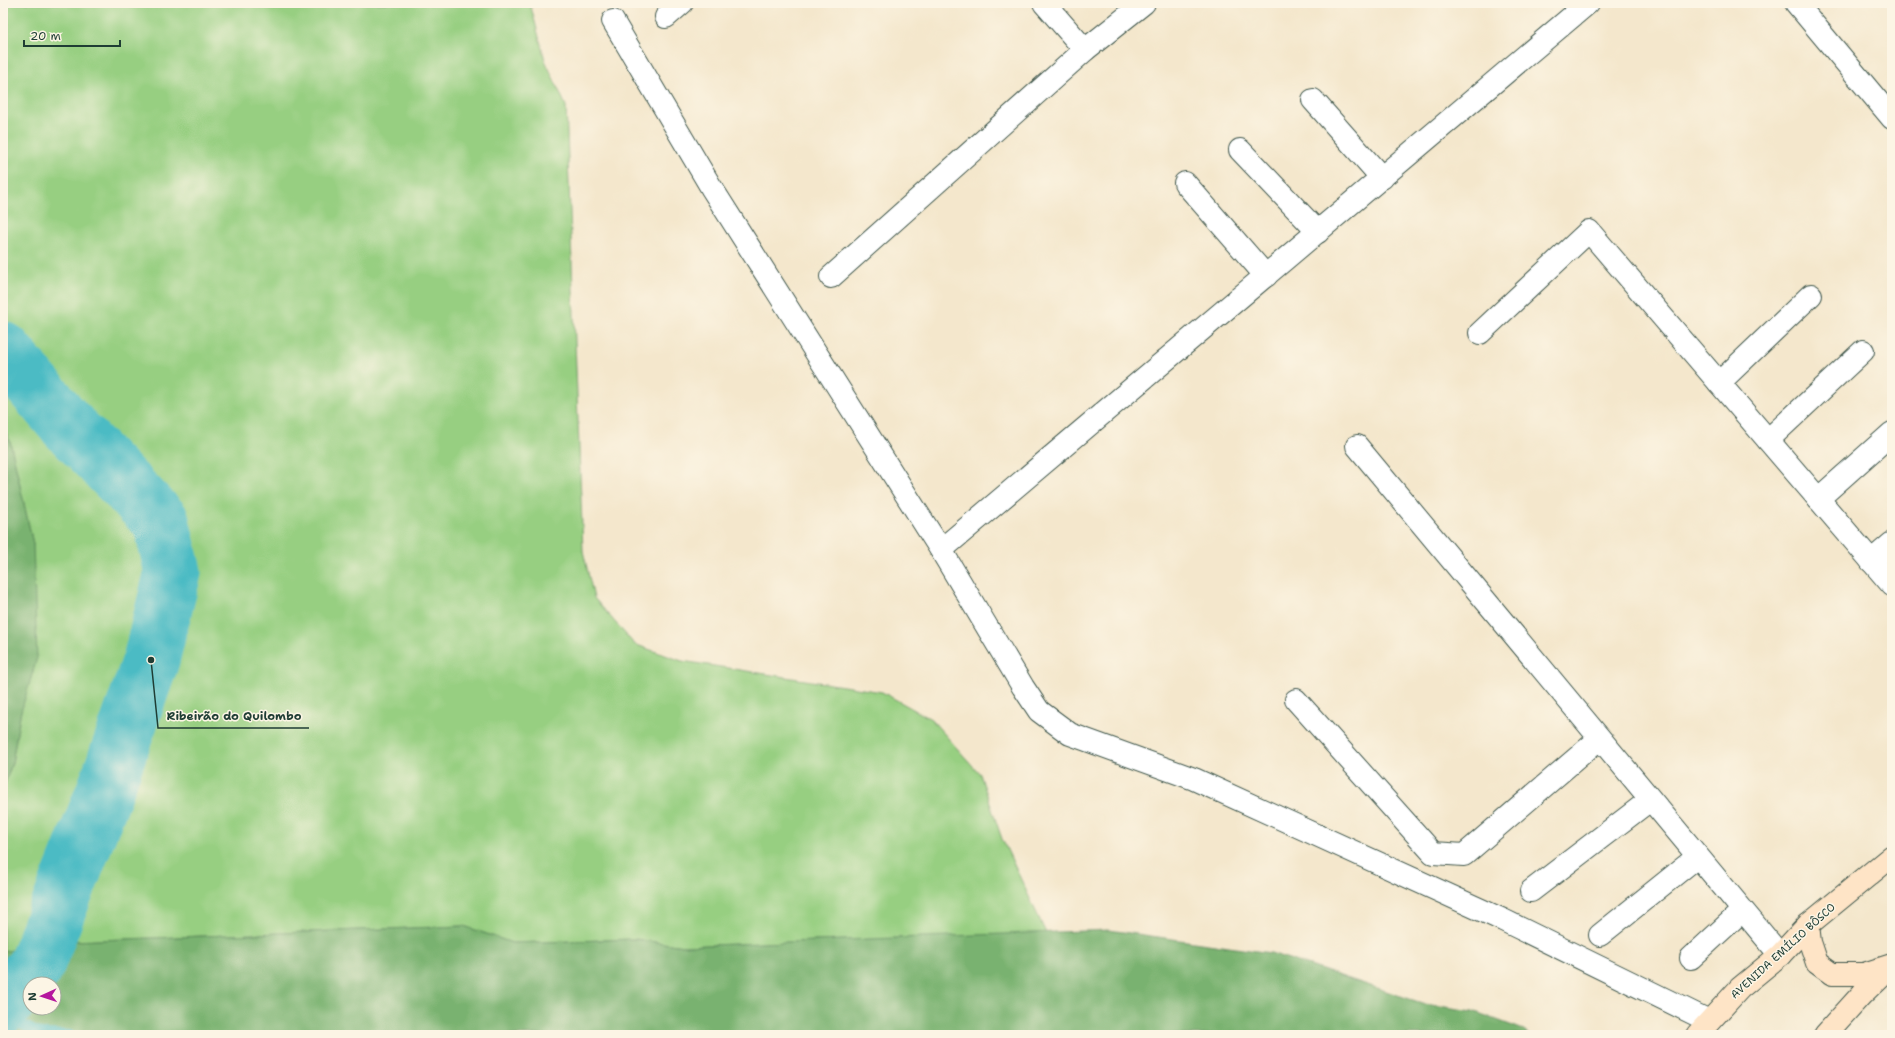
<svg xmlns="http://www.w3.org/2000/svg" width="1895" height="1038" font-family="'Shantell Sans',sans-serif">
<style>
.green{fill:#97cf81;stroke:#5b865a}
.forest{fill:#79b26f;stroke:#4c7852;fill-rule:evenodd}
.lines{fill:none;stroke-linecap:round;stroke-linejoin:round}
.stream{stroke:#4cbbc4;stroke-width:10}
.river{stroke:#4cbbc4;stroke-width:57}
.minor-casing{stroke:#3f564b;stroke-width:24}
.secondary-casing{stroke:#3f564b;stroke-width:24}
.minor{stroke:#fff;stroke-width:22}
.secondary{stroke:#fee4c6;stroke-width:22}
.labels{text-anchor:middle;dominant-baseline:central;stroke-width:3;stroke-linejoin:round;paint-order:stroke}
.street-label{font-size:11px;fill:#1f3d34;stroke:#fcf5e5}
.leader{fill:none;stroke:#1f3d34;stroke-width:1.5}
.callout-dot{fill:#1f3d34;stroke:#fcf5e5;stroke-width:1.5}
.callout-label{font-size:12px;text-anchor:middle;font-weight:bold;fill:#1f3d34;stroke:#fcf5e5;stroke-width:3;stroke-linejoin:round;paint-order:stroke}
</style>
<rect width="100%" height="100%" fill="#fcf5e5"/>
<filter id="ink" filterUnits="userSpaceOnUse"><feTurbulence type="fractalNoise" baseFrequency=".025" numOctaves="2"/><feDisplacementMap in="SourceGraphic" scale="8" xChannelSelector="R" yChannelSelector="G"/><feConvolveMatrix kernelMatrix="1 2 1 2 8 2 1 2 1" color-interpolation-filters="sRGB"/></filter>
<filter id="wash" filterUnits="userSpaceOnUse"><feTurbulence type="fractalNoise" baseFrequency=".012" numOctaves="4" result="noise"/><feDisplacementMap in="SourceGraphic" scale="16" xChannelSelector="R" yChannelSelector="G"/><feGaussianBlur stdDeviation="0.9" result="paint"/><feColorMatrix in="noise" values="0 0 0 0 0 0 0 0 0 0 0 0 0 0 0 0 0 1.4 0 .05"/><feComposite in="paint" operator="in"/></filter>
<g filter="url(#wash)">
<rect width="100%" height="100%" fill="#f4e7cc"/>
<polygon class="green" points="3,3 530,3 545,60 566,106 583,551 594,598 634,644 682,661 882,692 931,719 980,774 1002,839 1046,933 683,946 635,939 512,943 464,926 48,942 3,952 3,789 12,763 20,715 33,544 10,441 3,426"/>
<g class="forest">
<polygon points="3,426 10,441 33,544 37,658 20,715 12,763 3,789"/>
<path d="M464 926 512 943 635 939 683 946 1109 930 1271 953 1425 1004 1473 1011 1521 1029 1529 1035H3V952L48 942ZM30 984H54V1008H30Z"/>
</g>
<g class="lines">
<polyline class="stream" points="3,1015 40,1034 70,1035"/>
<polyline class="river" points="3,350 65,423 161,521 173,572 151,660 107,785 36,965 3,1006"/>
</g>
</g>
<g filter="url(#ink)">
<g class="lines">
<defs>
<g id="minor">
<polyline points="1044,3 1085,50"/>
<polyline points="1796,3 1892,118"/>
<polyline points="666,17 682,3"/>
<polyline points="613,21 711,187 941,550 1023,687 1039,711 1070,734 1194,779 1503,920 1709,1021"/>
<polyline points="1313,100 1382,178"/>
<polyline points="1240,150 1318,232"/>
<polyline points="1185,183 1266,276"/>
<polyline points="831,277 1085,50 1144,3"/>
<polyline points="1480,333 1589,231 1892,585"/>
<polyline points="1719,383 1811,295"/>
<polyline points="1768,440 1863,351"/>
<polyline points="1357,446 1780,955"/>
<polyline points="1818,499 1892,433"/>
<polyline points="941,550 1588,3"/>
<polyline points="1871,561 1892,543"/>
<polyline points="1296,700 1433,853 1464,855 1599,739"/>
<polyline points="1531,891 1650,800"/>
<polyline points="1600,935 1697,857"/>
<polyline points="1691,958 1742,911"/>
</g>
<g id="secondary">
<polyline points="1808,925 1810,942 1817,963 1832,974 1864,974 1892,965"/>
<polyline points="1697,1035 1740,988 1780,955 1808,925 1892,856"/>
<polyline points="1825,1035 1862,994 1889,968"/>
</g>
</defs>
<use href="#minor" class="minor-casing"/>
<use href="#secondary" class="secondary-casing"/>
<use href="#minor" class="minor"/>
<use href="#secondary" class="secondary"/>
</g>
</g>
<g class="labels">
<g class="street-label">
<text transform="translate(1783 951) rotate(-42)">AVENIDA EMÍLIO BÔSCO</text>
</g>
</g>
<path class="leader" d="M151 660L158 728H309"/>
<circle class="callout-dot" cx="151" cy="660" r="4"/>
<g class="callout-label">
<text x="234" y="720">Ribeirão do Quilombo</text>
</g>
<rect width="1895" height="1038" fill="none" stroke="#fcf5e5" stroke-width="16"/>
<g transform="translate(42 996) rotate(267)"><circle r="19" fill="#fcf5e5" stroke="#a4ab9e"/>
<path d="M0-3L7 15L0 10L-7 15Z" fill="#b5179e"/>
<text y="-6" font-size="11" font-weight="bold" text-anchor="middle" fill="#1f3d34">N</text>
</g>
<path d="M24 40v6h96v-6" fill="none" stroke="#1f3d34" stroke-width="2"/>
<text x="30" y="40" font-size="12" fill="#1f3d34" stroke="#fcf5e5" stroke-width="3" paint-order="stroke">20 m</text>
</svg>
